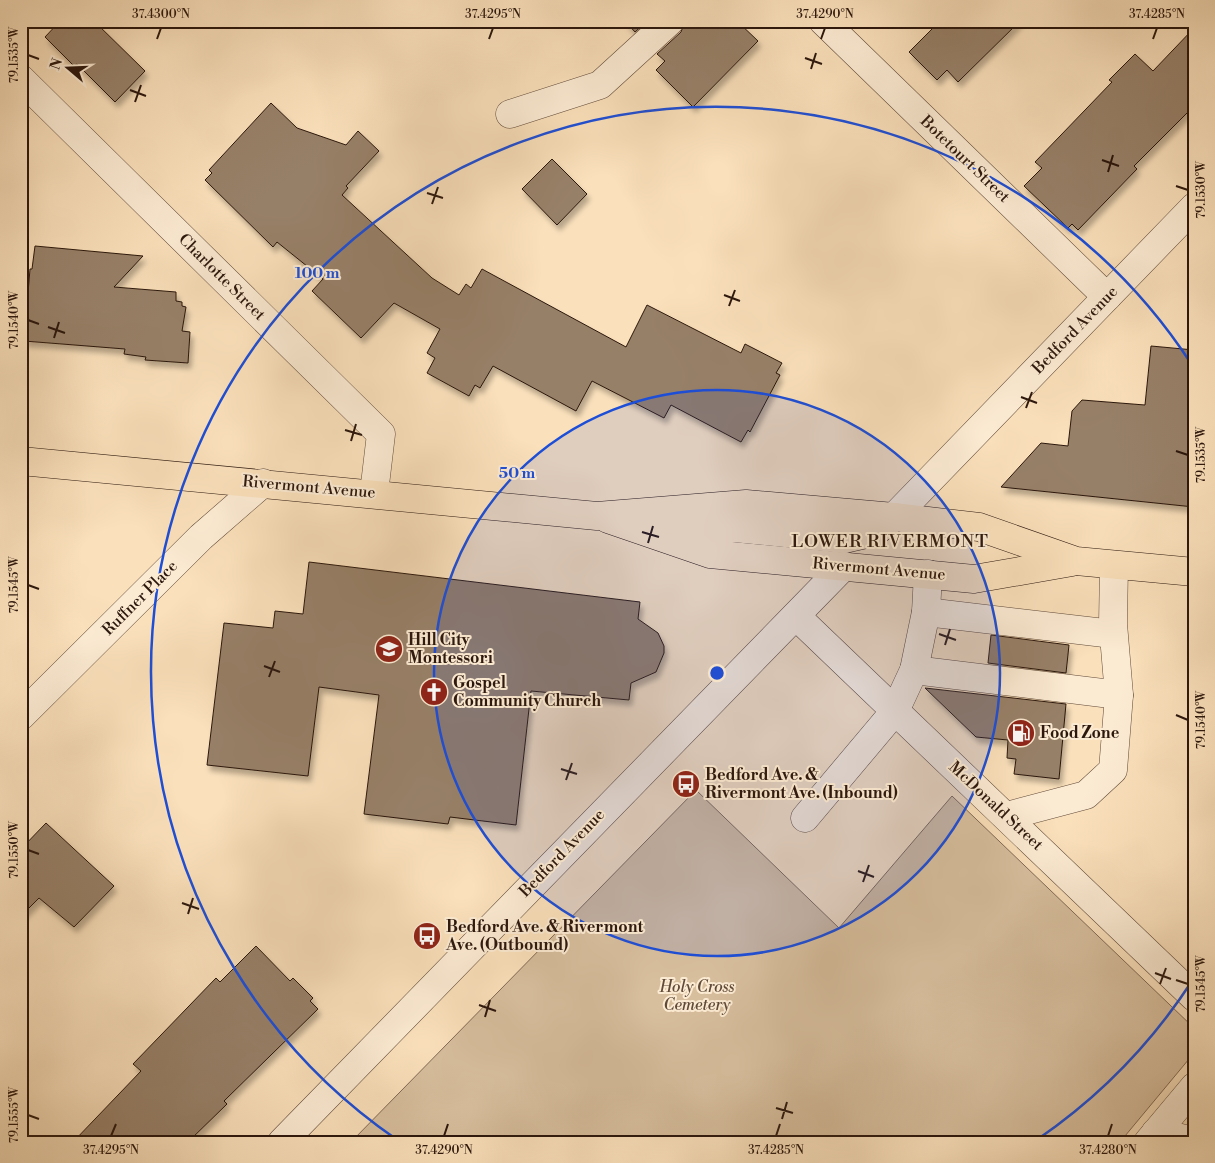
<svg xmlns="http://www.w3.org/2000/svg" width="1215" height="1163" font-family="'Libre Bodoni',serif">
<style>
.green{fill:#d7be9d;stroke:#826a55}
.building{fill:#978067;stroke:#2c170d;filter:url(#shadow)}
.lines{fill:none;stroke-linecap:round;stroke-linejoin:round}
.minor-casing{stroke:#604938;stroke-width:29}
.major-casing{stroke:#2c170d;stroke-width:29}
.minor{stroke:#fcebd3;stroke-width:28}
.major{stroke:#fae0bb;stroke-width:28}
.ticks{fill:none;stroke:#2c170d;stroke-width:2}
.ring{fill:none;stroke:#1d4ed8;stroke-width:2.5}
.labels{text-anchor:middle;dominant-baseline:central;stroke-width:4;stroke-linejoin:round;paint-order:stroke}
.street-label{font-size:16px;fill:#2c170d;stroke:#fcebd3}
.poi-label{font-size:16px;font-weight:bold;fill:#2c170d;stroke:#fcebd3;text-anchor:start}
.park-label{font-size:16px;font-style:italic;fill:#5f4938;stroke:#fcebd3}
.neighbourhood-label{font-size:18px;letter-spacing:1px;fill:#2c170d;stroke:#fcebd3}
.centre{fill:#1d4ed8;stroke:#fcebd3;stroke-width:2.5}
.ring-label{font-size:15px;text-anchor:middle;font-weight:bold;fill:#1d4ed8;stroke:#fcebd3;stroke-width:4;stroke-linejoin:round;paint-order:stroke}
.neatline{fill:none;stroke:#2c170d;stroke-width:2}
.ticks-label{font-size:12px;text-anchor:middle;fill:#2c170d}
</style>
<defs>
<filter id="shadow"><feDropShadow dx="3" dy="5.5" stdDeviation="2.5" flood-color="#0004"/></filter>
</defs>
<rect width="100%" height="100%" fill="#fae0bb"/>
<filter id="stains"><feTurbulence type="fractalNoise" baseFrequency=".004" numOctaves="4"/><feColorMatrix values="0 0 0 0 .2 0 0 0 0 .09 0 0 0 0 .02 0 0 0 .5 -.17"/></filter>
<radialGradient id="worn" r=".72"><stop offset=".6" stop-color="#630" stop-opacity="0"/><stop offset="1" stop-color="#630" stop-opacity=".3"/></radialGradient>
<polygon class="green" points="696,790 839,928 952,796 1194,1028 1194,1053 1120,1142 351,1142"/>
<g class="building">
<polygon points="60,21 94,21 145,71 115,102 77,64 74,66 45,37"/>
<polygon points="625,21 647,21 635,32"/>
<polygon points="685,21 737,21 758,41 693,107 656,70 665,61 657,54 681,32"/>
<polygon points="940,21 1020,21 958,82 947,70 937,80 909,52"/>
<polygon points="1194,28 1194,106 1134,166 1137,169 1078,230 1072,224 1068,228 1024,186 1042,168 1035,162 1112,82 1109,80 1135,54 1153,71"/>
<polygon points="271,103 297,128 346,145 358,131 379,151 346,186 348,188 342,195 432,278 459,295 466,284 471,288 482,269 626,347 647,305 741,353 745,344 782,363 776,373 780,375 750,432 748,430 741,442 671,405 664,418 592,381 576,411 493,366 480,388 475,385 469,396 427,373 435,358 427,353 440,329 394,303 361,338 312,291 323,279 277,242 273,247 205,180 212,173 209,170"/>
<polygon points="552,159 587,194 557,225 522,189"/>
<polygon points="35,246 143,256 114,287 176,292 176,301 182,302 182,306 186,307 182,331 190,332 188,363 145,360 146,357 124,354 125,349 24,341 30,269 32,269"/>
<polygon points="1151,346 1194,350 1194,507 1001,487 1041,443 1068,446 1072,411 1082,400 1145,405"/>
<polygon points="309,562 640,602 638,619 658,633 664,646 664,653 656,672 631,683 629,700 531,691 516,825 450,817 448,824 364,814 379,695 319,687 308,776 207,765 224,623 273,628 275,611 303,614"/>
<polygon points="991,635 1069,645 1066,673 988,663"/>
<polygon points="925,688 1066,704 1059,779 1014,774 1016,759 1007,758 1008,740 976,737"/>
<polygon points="46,823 114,886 74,927 39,898 21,916 21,849"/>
<polygon points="256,946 290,981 293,978 313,998 310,1001 318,1009 224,1101 227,1104 188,1142 73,1142 141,1071 133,1064 216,978 220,982"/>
</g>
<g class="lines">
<defs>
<g id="minor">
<polyline points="823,21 1107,297"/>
<polyline points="21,79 381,434 374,493"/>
<polyline points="510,114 600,85 670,21"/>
<polyline points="894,517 1194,207"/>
<polyline points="926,612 1113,634"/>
<polyline points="796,616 1194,997"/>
<polyline points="914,670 1119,695"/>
<polyline points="21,716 201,537 263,483"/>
<polyline points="1007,816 1086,795 1113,770 1119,695 1113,624 1114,565"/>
<polyline points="805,818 895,711 914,670 926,612 928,574"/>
<polyline points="1156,1132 1194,1141"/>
<polyline points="282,1142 844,566"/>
<polyline points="1148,1142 1194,1087"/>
</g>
<g id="major">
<polyline points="21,461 597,516 746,504 894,517 979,527 1076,561 1194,572"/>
<polyline points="608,519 710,554 974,579 1072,562"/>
<polyline points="661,530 734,528 844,539 875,532 894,517"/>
</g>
</defs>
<use href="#minor" class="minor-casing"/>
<use href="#major" class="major-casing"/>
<use href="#minor" class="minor"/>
<use href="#major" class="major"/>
</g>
<path class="ticks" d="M157 39 161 28M489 39 493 28M821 39 825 28M1153 39 1157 28M28 55 39 59M805 58 822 64M811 69 816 53M130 90 146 96M135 102 141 85M1102 160 1119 166M1108 172 1113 155M1176 186 1188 190M427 193 443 198M432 204 438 187M724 295 740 301M729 306 735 290M28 320 39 324M48 327 65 333M54 338 59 322M1021 397 1037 403M1026 408 1032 392M345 430 362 435M351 441 356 424M1176 451 1188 455M642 532 659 537M648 543 653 526M28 585 39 589M939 634 956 640M945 645 950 629M264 666 280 672M269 677 275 661M1176 715 1188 720M561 769 577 774M566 780 572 763M28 850 39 854M858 871 874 877M863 882 869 865M182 903 199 909M188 914 193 898M1155 973 1171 979M1176 980 1188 984M1160 984 1166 968M479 1005 496 1011M485 1017 490 1000M776 1108 793 1113M28 1115 39 1119M782 1119 787 1102M111 1136 116 1124M444 1136 448 1124M776 1136 780 1124M1108 1136 1112 1124"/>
<circle cx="717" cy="673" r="283" fill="#1d4ed8" fill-opacity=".12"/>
<g class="ring">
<circle cx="717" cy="673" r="283"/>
<path d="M1192 981A566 566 0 0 1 1038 1139M396 1139A566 566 0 1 1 1192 365"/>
</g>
<defs>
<symbol id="school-disc" viewBox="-11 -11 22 22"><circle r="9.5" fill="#8f2418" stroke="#fcebd3"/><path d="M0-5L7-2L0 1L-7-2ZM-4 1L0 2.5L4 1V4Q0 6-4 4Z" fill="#fff"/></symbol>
<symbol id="church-disc" viewBox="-11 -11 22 22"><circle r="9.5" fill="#8f2418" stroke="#fcebd3"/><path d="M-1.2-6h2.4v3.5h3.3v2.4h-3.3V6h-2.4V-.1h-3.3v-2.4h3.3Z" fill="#fff"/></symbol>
<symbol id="fuel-disc" viewBox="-11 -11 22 22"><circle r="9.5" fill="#8f2418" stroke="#fcebd3"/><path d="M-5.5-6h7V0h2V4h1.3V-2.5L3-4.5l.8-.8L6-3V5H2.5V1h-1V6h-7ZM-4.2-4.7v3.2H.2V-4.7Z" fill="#fff"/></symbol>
<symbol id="bus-disc" viewBox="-11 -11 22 22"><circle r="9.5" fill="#8f2418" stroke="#fcebd3"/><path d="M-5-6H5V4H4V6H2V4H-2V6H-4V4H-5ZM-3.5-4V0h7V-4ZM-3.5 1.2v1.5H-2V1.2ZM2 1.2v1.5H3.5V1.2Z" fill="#fff"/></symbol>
</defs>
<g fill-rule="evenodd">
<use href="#school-disc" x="373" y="633" width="32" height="32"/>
<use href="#church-disc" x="418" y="676" width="32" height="32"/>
<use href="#fuel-disc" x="1005" y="717" width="32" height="32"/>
<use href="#bus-disc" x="670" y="768" width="32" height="32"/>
<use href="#bus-disc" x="411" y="920" width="32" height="32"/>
</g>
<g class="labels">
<g class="street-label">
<text transform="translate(965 159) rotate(44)">Botetourt Street</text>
<text transform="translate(222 277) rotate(45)">Charlotte Street</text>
<text transform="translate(1075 330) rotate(-46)">Bedford Avenue</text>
<text transform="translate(309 487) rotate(5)">Rivermont Avenue</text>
<text transform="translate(879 569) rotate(5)">Rivermont Avenue</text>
<text transform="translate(140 598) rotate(-45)">Ruffner Place</text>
<text transform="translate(996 806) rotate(43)">McDonald Street</text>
<text transform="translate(562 853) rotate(-46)">Bedford Avenue</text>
</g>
<g class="poi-label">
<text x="408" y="640">Hill City<tspan x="408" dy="18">Montessori</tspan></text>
<text x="453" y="683">Gospel<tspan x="453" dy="18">Community Church</tspan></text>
<text x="1040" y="733">Food Zone</text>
<text x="705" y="775">Bedford Ave. &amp;<tspan x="705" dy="18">Rivermont Ave. (Inbound)</tspan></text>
<text x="446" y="927">Bedford Ave. &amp; Rivermont<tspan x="446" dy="18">Ave. (Outbound)</tspan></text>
</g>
<g class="park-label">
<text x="697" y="987">Holy Cross<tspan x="697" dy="18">Cemetery</tspan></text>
</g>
<g class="neighbourhood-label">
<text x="890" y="541">LOWER RIVERMONT</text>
</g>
</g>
<circle cx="717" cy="673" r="8" class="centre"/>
<g class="ring-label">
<text x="317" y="278">100 m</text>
<text x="517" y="478">50 m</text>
</g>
<rect width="1215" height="1163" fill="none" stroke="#fae0bb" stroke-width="55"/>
<g transform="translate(68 68) rotate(289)" stroke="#fcebd3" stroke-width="4" paint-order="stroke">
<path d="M0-4L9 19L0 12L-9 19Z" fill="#2c170d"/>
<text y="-8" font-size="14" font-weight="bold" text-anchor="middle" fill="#2c170d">N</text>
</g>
<rect x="28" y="28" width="1160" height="1108" class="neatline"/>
<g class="ticks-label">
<text x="161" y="18">37.4300°N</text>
<text x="493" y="18">37.4295°N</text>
<text x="825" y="18">37.4290°N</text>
<text x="1157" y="18">37.4285°N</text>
<text transform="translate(14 55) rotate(-90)" y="4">79.1535°W</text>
<text transform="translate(1201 190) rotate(-90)" y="4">79.1530°W</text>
<text transform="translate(14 320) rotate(-90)" y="4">79.1540°W</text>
<text transform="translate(1201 455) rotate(-90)" y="4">79.1535°W</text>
<text transform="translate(14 585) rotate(-90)" y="4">79.1545°W</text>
<text transform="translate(1201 720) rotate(-90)" y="4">79.1540°W</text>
<text transform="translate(14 850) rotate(-90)" y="4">79.1550°W</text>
<text transform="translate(1201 984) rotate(-90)" y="4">79.1545°W</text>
<text transform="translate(14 1115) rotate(-90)" y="4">79.1555°W</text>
<text x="111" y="1154">37.4295°N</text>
<text x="444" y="1154">37.4290°N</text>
<text x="776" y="1154">37.4285°N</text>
<text x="1108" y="1154">37.4280°N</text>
</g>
<rect width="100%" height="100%" filter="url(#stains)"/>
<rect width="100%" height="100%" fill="url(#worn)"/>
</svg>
